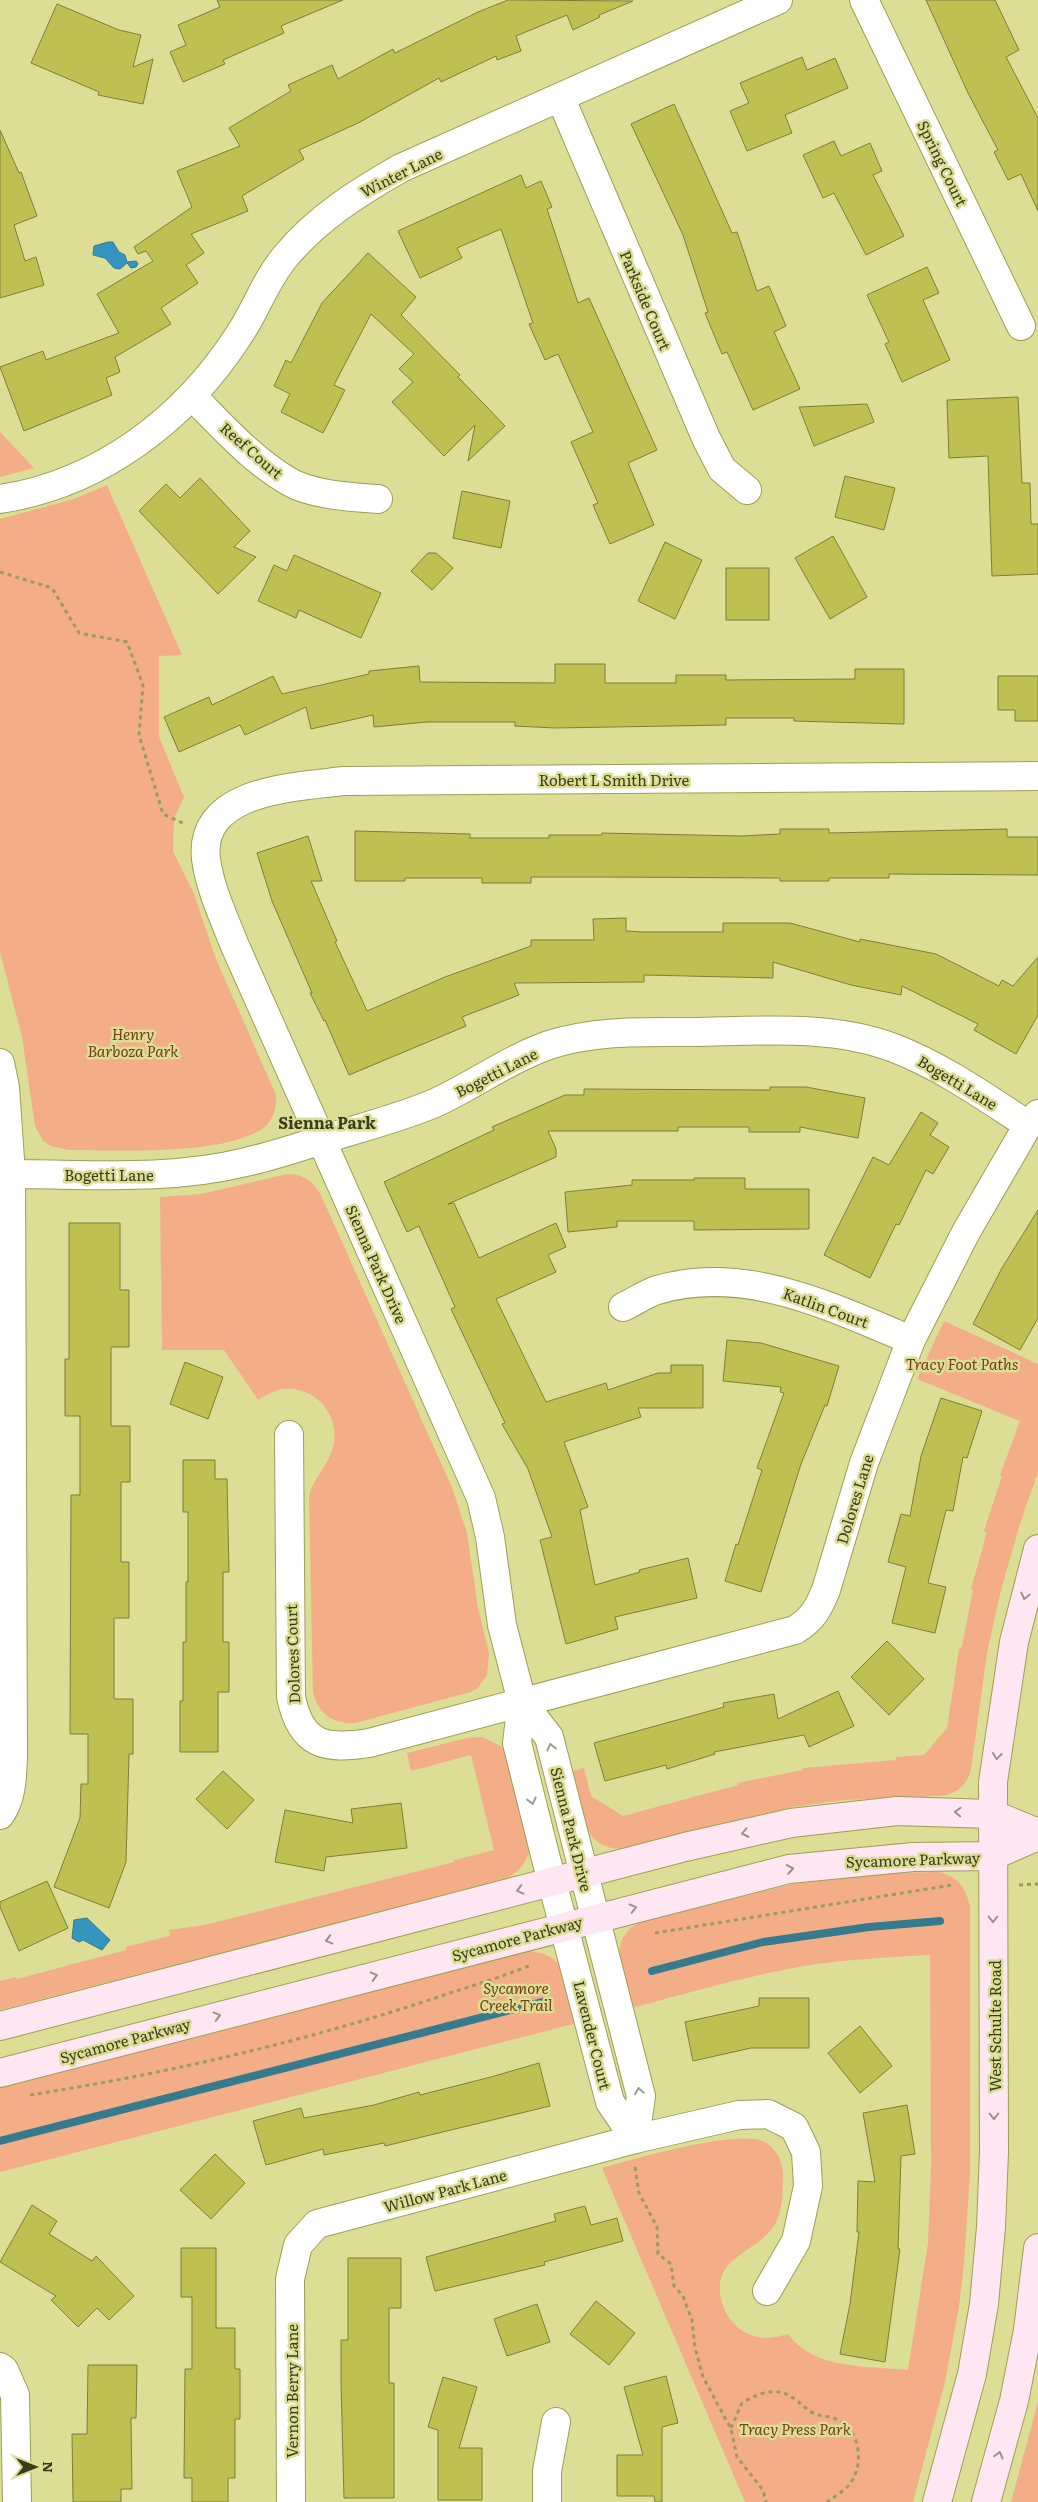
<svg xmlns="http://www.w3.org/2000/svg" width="1038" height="2502" font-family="Literata,serif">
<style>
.green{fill:#f3ae88}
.water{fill:#3495bf;stroke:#367a8e}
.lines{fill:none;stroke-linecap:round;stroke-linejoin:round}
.stream{stroke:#367a8e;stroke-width:8}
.building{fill:#bec152;stroke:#7d7f37}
.street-casing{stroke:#9c9f56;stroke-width:30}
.secondary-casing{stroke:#9c9f56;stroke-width:30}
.path{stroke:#989b63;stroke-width:3;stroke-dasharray:4 4;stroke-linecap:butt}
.street{stroke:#fff;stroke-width:28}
.secondary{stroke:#fee7f2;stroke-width:28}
.oneway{stroke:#9c9288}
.oneway2{stroke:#9c9e8e}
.labels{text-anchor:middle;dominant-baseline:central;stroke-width:5;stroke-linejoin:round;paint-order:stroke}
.street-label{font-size:15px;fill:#3a3c1d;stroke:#dbde94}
.park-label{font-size:15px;font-style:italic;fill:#773b12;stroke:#dbde94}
.neighbourhood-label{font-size:16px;font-weight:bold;fill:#3a3c1d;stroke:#dbde94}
</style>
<rect width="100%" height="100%" fill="#dbde94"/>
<g class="green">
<polygon points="0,432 34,468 0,477"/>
<path d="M107 485 182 655 159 656V737L184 797 174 819 173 851 194 894 216 959 276 1095C277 1108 273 1122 262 1129 220 1156 117 1150 68 1150L51 1146 43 1141 35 1126 22 1037 0 952V519L74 499Z"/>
<path d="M287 1174C303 1174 313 1181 321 1195L453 1490 467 1533 478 1608 489 1653 487 1675 478 1688 471 1692 355 1723C333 1724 318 1714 313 1692L309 1496C313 1480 324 1470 330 1455 342 1431 329 1401 305 1392 287 1385 273 1390 258 1400L224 1350H162L160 1197 201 1194Z"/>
<path d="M944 1321 1038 1364V1472L1019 1527 1001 1590 987 1653 971 1769C967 1786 958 1793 940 1796L844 1800 792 1807 626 1848C581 1854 580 1805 571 1772L584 1768 591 1796 623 1816 738 1785 737 1783 803 1770V1768L896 1760V1757L924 1755 947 1728 959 1649 962 1646 973 1590 971 1589 987 1532 984 1531 1002 1476 1000 1475 1020 1421 917 1379Z"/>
<path d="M482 1737 502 1747 507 1754 530 1846C528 1863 519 1872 505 1879L0 2010V1981L16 1977 17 1979 126 1950V1947L170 1936 169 1930 205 1925 454 1862V1860L494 1850 471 1755 411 1771 407 1753 467 1738Z"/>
<path d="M939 1872C959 1877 966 1888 970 1907V2174L964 2263 959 2307 945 2382 913 2502H745L602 2168C634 2159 734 2130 762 2141 776 2147 782 2160 783 2174 783 2191 783 2212 774 2226 755 2255 707 2257 723 2306 728 2319 737 2330 751 2335 764 2340 775 2338 788 2334 814 2370 868 2366 908 2370L928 2243 931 2165 930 1955C892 1957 854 1959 816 1964 754 1974 693 1992 631 2008 624 1977 603 1938 643 1921L793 1884 894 1873Z"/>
<path d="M523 1951C539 1951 551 1954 561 1967L577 2023 0 2172V2088Z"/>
<polygon points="1038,2402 1038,2502 1011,2502"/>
</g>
<g class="water">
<polygon points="108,242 113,242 119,252 125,255 127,262 136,261 138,264 136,267 131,268 127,263 120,269 114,268 105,258 93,255 94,246"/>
<polygon points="87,1918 110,1940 102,1950 83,1940 79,1942 72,1938 74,1920"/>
</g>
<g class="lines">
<g class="stream">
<polyline points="652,1971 763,1942 869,1927 940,1921"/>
<polyline points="0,2141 546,2001"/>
</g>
</g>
<g class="building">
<polygon points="217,0 343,0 281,26 284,33 223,60 225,64 183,82 170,52 186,45 178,25 220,7"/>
<polygon points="508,0 633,1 599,15 600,17 573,30 567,15 516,36 521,51 497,60 496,56 441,82 439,78 358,123 299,150 304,159 242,196 248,211 191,234 204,253 186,265 198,283 161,308 171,324 115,357 120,372 106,378 112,395 24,431 0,367 43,351 46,360 119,333 97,294 153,261 146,251 138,254 134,247 192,207 177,171 240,146 229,128 291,91 288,85 332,65 338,79 393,49 395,53 478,12"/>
<polygon points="926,0 995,0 1019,50 1006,57 1038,118 1038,211 1021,174 1008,180 994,152 998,150 968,93"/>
<polygon points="57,4 119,30 141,35 133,67 153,59 143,104 98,95 99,92 31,63"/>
<polygon points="802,57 807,70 835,58 848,88 785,115 792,133 747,151 730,111 749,103 740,83"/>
<polygon points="674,104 732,233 737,232 757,291 769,286 786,326 774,332 800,389 753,410 727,352 722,354 705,313 708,312 683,235 631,124"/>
<polygon points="0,130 19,173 21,172 37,216 14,225 25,261 36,257 44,285 0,298"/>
<polygon points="834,141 841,156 870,143 882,171 873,175 904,236 866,255 834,193 823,198 803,155"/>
<polygon points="521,175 526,188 541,181 552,207 547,209 578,303 589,298 657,450 628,463 654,525 610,544 593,505 598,503 571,442 593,432 558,354 545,360 529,324 533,323 501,229 457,248 462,258 420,278 398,231"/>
<polygon points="368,253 416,297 401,315 460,375 458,377 505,426 468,461 475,425 444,456 392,402 413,382 399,369 414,354 371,314 334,385 345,390 323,433 281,412 290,394 274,386 286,360 291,363 322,303"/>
<polygon points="927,267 939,293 923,300 950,360 902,382 885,344 889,342 867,295"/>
<polygon points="1018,397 1022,483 1030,483 1031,524 1038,524 1038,574 992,576 988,456 949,458 947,400"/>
<polygon points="867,404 874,422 814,446 799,407"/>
<polygon points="845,476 895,488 884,530 835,517"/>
<polygon points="200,478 250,531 234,547 256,557 218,594 139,511 166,484 180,498"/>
<polygon points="462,491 510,501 501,548 453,538"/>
<polygon points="833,536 867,597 830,619 795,558"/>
<polygon points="665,542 702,560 675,619 638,601"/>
<polygon points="428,553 436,553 453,568 432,590 411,571"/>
<polygon points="294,555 381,593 361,638 299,610 296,618 258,601 274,565 287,571"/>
<rect x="726" y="568" width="43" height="52"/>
<polygon points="555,664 605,664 605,683 676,683 676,675 726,675 726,680 855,679 855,669 904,669 904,724 794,721 794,718 726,718 726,725 555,728 515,726 515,722 427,722 374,727 373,715 311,729 306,707 245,735 240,725 179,752 164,717 209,697 212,705 273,676 282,694 369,674 369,671 419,666 420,682 555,683"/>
<polygon points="998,676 1038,676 1038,721 1015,721 1015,710 998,710"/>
<polygon points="780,829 829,829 829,833 1007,829 1007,837 1038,837 1038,875 889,874 889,878 829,878 829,881 780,881 780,878 602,877 531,877 531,883 482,883 482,878 405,878 405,881 355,881 355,831 470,834 470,838 549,838 549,835 602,835 602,833 741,836 780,834"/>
<polygon points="308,836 322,881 311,881 337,941 335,942 367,1011 445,977 531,946 531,940 594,940 593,919 626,918 626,931 643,932 723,932 723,923 790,923 860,942 860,939 936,954 999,986 1002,980 1013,986 1038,957 1038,1015 1016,1054 974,1030 978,1024 902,986 901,995 851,985 773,962 773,978 644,975 644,982 514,983 519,995 462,1017 466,1026 349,1075 325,1020 324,1021 310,993 312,993 272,901 257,853"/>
<polygon points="770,1087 806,1087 865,1098 858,1138 800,1127 800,1132 749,1132 749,1127 678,1127 678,1131 548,1131 556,1149 556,1157 448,1204 454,1203 479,1258 556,1223 566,1247 548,1255 556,1272 496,1299 546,1402 606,1383 608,1390 658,1373 671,1373 671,1365 703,1365 703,1408 638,1408 641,1417 564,1442 588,1507 580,1510 595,1585 640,1572 639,1570 688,1558 697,1598 615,1617 618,1629 566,1644 540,1540 552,1537 528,1469 502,1424 505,1423 451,1309 455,1307 419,1226 407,1232 384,1182 494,1130 492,1127 565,1095 584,1095 584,1089 770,1090"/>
<polygon points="921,1112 938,1123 930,1135 949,1147 933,1174 926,1170 899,1225 896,1224 870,1278 824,1255 873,1157 889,1165"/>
<polygon points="694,1178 745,1178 745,1189 809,1189 809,1229 694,1230 694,1221 617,1221 617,1227 568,1232 565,1192 632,1185 632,1180 694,1180"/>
<polygon points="1038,1210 1038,1318 1020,1350 973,1324 1002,1268"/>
<polygon points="69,1223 120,1223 120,1290 129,1290 129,1347 111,1347 111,1426 130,1426 130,1482 121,1482 121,1562 129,1562 129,1618 114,1618 114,1699 133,1699 133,1754 129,1754 126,1862 109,1908 54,1887 80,1818 81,1784 88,1784 88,1734 70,1734 71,1495 80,1495 80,1416 65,1416 65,1359 69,1359"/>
<polygon points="727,1340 761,1343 839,1366 827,1406 825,1405 801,1464 761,1592 725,1581 736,1544 738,1545 762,1470 757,1468 784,1393 780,1392 781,1387 723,1381"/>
<polygon points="185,1362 223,1377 208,1419 170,1404"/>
<polygon points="941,1398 982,1411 967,1458 963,1457 953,1511 946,1510 928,1583 946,1587 935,1633 892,1623 906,1567 888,1562 901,1514 910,1516 921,1456"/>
<polygon points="183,1460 215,1460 215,1479 227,1479 229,1572 223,1572 223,1642 229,1642 229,1692 218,1692 218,1752 180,1752 180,1701 183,1701 183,1642 186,1642 186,1582 188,1582 188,1512 183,1512"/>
<polygon points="887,1641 924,1679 889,1715 851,1677"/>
<polygon points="838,1691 854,1726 809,1747 804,1735 714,1752 715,1754 667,1769 666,1765 605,1781 594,1743 724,1707 723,1703 774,1694 778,1719"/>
<polygon points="223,1771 254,1800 227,1829 196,1799"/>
<polygon points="401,1803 407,1848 326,1857 324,1871 275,1862 285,1810 353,1823 351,1809"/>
<polygon points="47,1881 68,1928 19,1951 0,1907 0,1902"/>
<polygon points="759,1998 809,1998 809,2048 751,2048 693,2061 685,2022 759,2006"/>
<polygon points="860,2026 892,2066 860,2093 828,2053"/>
<polygon points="539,2063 550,2106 385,2146 384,2143 324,2155 323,2149 266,2165 253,2121 301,2108 304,2118 374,2105 419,2092 420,2095 491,2077"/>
<polygon points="907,2105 915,2154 901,2156 898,2249 900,2249 885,2362 840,2354 850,2304 859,2232 857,2232 858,2181 875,2182 863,2113"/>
<polygon points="215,2154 245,2183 211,2219 180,2190"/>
<polygon points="32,2205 57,2221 49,2234 92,2261 96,2256 134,2296 109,2320 97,2308 78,2327 51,2300 56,2296 0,2262"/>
<polygon points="585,2206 591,2225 617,2218 623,2241 544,2262 545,2265 435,2291 426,2257 556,2221 554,2214"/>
<polygon points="181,2248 216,2248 216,2328 235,2328 235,2369 240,2369 240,2419 235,2419 235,2478 228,2478 228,2502 192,2502 192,2478 184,2478 185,2369 192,2369 192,2297 181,2297"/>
<polygon points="348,2258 401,2258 401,2308 389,2308 389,2383 394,2383 394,2498 344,2498 341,2383 341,2340 348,2340"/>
<polygon points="596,2301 635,2333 609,2365 570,2334"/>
<polygon points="537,2304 550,2342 507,2356 494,2319"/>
<polygon points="88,2365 137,2365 136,2418 131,2418 132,2489 121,2489 121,2502 73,2502 72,2434 87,2434"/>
<polygon points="666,2376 678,2423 662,2427 662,2502 655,2502 654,2496 617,2496 617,2455 643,2455 624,2387"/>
<polygon points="443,2377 477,2387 459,2448 482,2448 482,2500 438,2500 438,2430 428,2427"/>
</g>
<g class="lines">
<defs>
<g id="street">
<polyline points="864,0 1021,326"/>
<polyline points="561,99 706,438 722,469 747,490"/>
<path d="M193 397C222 426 252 460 288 481 311 495 351 497 378 499"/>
<path d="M0 499C100 484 185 419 239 335 256 310 265 281 285 257 317 218 359 192 401 168L778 0"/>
<path d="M0 1063 5 1087 11 1174 13 1758C12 1778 12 1798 0 1815"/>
<path d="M11 1174C90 1174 169 1181 246 1162 277 1155 308 1144 338 1135 371 1125 404 1116 435 1103 474 1085 509 1059 549 1045 595 1030 645 1032 693 1032 758 1031 832 1024 894 1048 943 1067 985 1097 1028 1125"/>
<path d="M623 1307C634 1302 645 1294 657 1290 746 1264 831 1307 911 1340"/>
<path d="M289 1435 291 1697C301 1745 324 1750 369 1743L795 1630C813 1619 818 1609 826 1590L864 1463 911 1340 966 1232 1028 1125 1038 1114"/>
<polyline points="522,1702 517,1743 545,1855 610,2102 635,2139"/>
<path d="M635 2139 641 2096 549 1737 522 1702 502 1625 490 1537 481 1498 235 946C224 918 210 889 206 859 198 789 297 787 344 781L1038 776"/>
<polyline points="0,2367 4,2370 15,2395 17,2502"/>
<polyline points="291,2502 290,2279 298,2245 317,2224 635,2139 739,2115 768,2114 794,2127 806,2152 808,2186 796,2241 767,2291"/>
<polyline points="547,2502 547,2471 556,2422"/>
</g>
<g id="secondary">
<polyline points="0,2026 685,1847 791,1823 897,1811 992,1814 1038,1833"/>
<polyline points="0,2073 789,1869 913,1857 992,1856 1038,1836"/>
<polyline points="937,2502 972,2374 984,2304 991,2227 994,2152 993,1782 1014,1642 1038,1549"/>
<polyline points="986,2502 1014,2401 1028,2330 1038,2248"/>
</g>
</defs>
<use href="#street" class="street-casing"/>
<use href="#secondary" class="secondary-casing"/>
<g class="path">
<polyline points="0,572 52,588 79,633 127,642 143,685 139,735 163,814 185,824"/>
<polyline points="1019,1885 1038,1884"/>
<polyline points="655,1933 952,1885"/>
<path d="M30 2095C170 2073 307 2041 441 1996 471 1986 502 1977 531 1965"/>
<polyline points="635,2167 639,2193 657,2227 658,2254 671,2264 674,2286 683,2296 692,2320 695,2348 703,2377 731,2429 737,2457 763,2490 766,2502"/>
<path d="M731 2428 742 2403C760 2392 779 2385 797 2401 803 2405 809 2412 816 2414 823 2417 831 2416 838 2420 861 2430 865 2468 848 2486 842 2492 834 2497 827 2502"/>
</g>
<use href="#street" class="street"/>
<use href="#secondary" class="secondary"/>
</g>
<defs><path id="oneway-chevron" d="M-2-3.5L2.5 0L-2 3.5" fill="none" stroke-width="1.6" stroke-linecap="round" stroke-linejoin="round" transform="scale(1.25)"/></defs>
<g class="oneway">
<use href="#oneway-chevron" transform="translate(1025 1596) rotate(103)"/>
<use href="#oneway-chevron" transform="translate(997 1756) rotate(97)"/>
<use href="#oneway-chevron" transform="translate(958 1812) rotate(-178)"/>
<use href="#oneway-chevron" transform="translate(745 1833) rotate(168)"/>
<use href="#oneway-chevron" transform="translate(790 1869) rotate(-10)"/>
<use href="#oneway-chevron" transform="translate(520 1890) rotate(165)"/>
<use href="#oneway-chevron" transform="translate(633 1908) rotate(-15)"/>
<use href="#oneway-chevron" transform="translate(993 1919) rotate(90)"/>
<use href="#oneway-chevron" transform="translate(329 1940) rotate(165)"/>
<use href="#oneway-chevron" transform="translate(374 1976) rotate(-15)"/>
<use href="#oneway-chevron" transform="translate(217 2016) rotate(-15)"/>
<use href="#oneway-chevron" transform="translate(994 2116) rotate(90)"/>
<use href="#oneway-chevron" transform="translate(999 2455) rotate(-75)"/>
</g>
<g class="oneway2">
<use href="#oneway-chevron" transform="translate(551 1747) rotate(-104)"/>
<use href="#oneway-chevron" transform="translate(532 1801) rotate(76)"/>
<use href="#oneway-chevron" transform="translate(639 2091) rotate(-100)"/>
</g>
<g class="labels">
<g class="street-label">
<text transform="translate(943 163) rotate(64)">Spring Court</text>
<text transform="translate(401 172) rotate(-27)">Winter Lane</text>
<text transform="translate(646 300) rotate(67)">Parkside Court</text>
<text transform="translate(252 450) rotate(41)">Reef Court</text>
<text x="614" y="779">Robert L Smith Drive</text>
<text transform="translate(496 1072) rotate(-27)">Bogetti Lane</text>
<text transform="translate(958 1082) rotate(31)">Bogetti Lane</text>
<text x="109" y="1174">Bogetti Lane</text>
<text transform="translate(377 1264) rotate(66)">Sienna Park Drive</text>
<text transform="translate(826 1307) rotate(20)">Katlin Court</text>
<text transform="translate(854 1499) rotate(-73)">Dolores Lane</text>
<text transform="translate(292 1654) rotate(-92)">Dolores Court</text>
<text transform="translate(572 1829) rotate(76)">Sienna Park Drive</text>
<text transform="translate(913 1859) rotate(-2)">Sycamore Parkway</text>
<text transform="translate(517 1938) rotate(-15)">Sycamore Parkway</text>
<text transform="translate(994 2026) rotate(-90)">West Schulte Road</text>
<text transform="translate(593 2035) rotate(76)">Lavender Court</text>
<text transform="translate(125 2040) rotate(-15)">Sycamore Parkway</text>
<text transform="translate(445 2190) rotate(-15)">Willow Park Lane</text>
<text transform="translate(291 2391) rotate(-90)">Vernon Berry Lane</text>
</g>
<g class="park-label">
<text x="133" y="1033">Henry<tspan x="133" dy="17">Barboza Park</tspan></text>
<text x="962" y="1363">Tracy Foot Paths</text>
<text x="516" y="1987">Sycamore<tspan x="516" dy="17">Creek Trail</tspan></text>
<text x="795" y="2428">Tracy Press Park</text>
</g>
<g class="neighbourhood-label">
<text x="327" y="1122">Sienna Park</text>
</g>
</g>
<g transform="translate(35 2467) rotate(90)" stroke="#dbde94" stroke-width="4" paint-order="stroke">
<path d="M0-4L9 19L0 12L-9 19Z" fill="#3a3c1d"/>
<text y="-8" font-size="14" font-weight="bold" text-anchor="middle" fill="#3a3c1d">N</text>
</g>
</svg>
